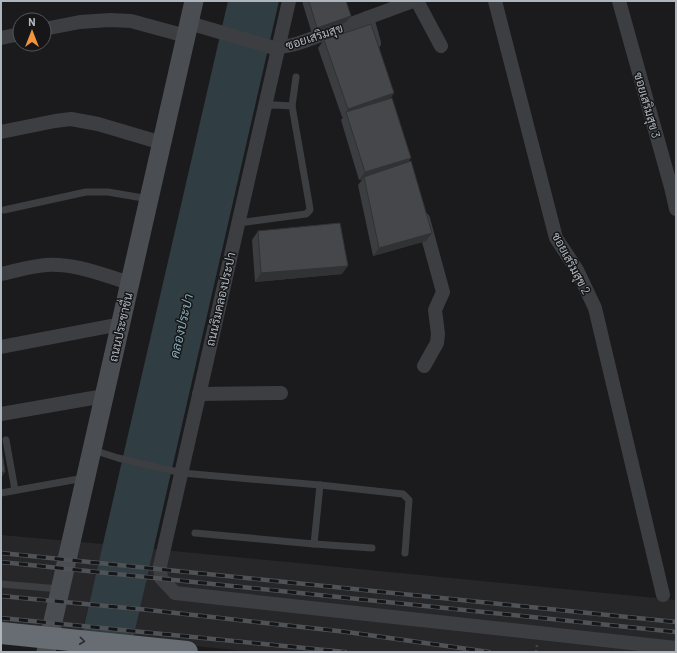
<svg xmlns="http://www.w3.org/2000/svg" width="677" height="653" font-family="Barlow,Sarabun,sans-serif">
<style>
.built{fill:#27272a}
.water{fill:#303d42}
.lines{fill:none;stroke-linecap:round;stroke-linejoin:round}
.path{stroke:#424549;stroke-width:2.5;stroke-dasharray:2 3;stroke-linecap:butt}
.service{stroke:#3c3e42;stroke-width:7}
.minor{stroke:#3c3e42;stroke-width:14}
.secondary{stroke:#4a4e52;stroke-width:19}
.motorway{stroke:#686d73;stroke-width:22}
.rail-casing{stroke:#4f5357;stroke-width:4.5}
.rail{stroke:#161618;stroke-width:3;stroke-dasharray:9;stroke-linecap:butt}
.wall{fill:#3b3d40}
.shaded-wall{fill:#303234}
.building{fill:#45474a;stroke:#303234}
.oneway{stroke:#2a2c2f}
.labels{text-anchor:middle;dominant-baseline:central;stroke-width:3;stroke-linejoin:round;paint-order:stroke}
.street-label{font-size:12px;fill:#aeb5bd;stroke:#161618}
.water-label{font-size:13px;font-style:italic;fill:#86a9b7;stroke:#161618}
</style>
<rect width="100%" height="100%" fill="#1b1b1d"/>
<g class="built">
<polygon points="1,535 103,544 82,633 1,625"/>
<polygon points="153,549 676,600 676,652 252,652 132,639"/>
</g>
<polygon class="water" points="228,1 279,1 130,652 78,652"/>
<g class="lines">
<polyline class="path" points="536,652 537,645"/>
<g class="service">
<polyline points="292,106 296,77"/>
<polyline points="4,210 86,192 108,192 149,199"/>
<polyline points="238,223 306,214 310,210 309,203 292,106 275,105 265,106"/>
<polyline points="6,440 15,490"/>
<polyline points="93,450 118,458 182,473 320,485 403,494 409,500 405,553"/>
<polyline points="1,493 84,478"/>
<polyline points="195,533 314,544 320,485"/>
<polyline points="314,544 372,548"/>
<polyline points="1,584 60,589"/>
</g>
<g class="minor">
<polyline points="289,1 160,566 161,578 175,593 676,648"/>
<polyline points="417,1 441,46"/>
<polyline points="495,1 556,238 577,270 595,308 663,595"/>
<polyline points="619,1 671,187 676,209"/>
<polyline points="367,18 374,43"/>
<path d="M189 23 271 47C283 48 294 45 305 41L413 1"/>
<polyline points="44,29 80,22 110,20 131,21 186,36"/>
<polyline points="1,38 20,34"/>
<polyline points="1,132 55,121 71,119 98,124 162,143"/>
<polyline points="423,219 443,292 435,310 438,334 437,343 424,366"/>
<path d="M1 274C15 271 32 266 46 265 75 263 103 275 130 283"/>
<polyline points="1,347 121,324"/>
<polyline points="199,394 281,393"/>
<polyline points="1,414 104,396"/>
</g>
<polyline class="secondary" points="46,652 194,1"/>
<polyline class="motorway" points="1,633 187,652"/>
<defs>
<g id="rail">
<polyline points="1,553 676,622"/>
<polyline points="1,562 676,632"/>
<polyline points="1,596 149,610 347,632 489,652"/>
<polyline points="1,618 345,652"/>
</g>
</defs>
<use href="#rail" class="rail-casing"/>
<use href="#rail" class="rail"/>
</g>
<g class="wall">
<polygon points="302,1 346,1 351,16 346,22 312,34"/>
<polygon points="324,40 391,98 411,158 408,162 426,241 373,256 358,185 362,180 359,180 341,120 343,117 342,117 318,48"/>
<polygon points="258,231 342,274 255,282 252,240"/>
</g>
<g class="shaded-wall">
<polygon points="351,16 346,22 312,34 317,28"/>
<polygon points="394,93 389,101 346,112 342,117 348,109"/>
<polygon points="411,158 405,166 364,177 362,180 359,180 365,172"/>
<polygon points="432,233 426,241 373,256 379,248"/>
<polygon points="348,266 342,274 255,282 261,273"/>
<polygon points="1,472 5,472 1,478"/>
</g>
<g class="building">
<polygon points="309,1 346,1 351,16 317,28"/>
<polygon points="371,24 394,93 348,109 324,40"/>
<polygon points="392,98 411,158 365,172 346,112"/>
<polygon points="411,161 432,233 379,248 364,177"/>
<polygon points="340,223 348,266 261,273 258,231"/>
<polygon points="1,444 5,472 1,472"/>
</g>
<defs><path id="oneway-chevron" d="M-2-3.5L2.5 0L-2 3.5" fill="none" stroke-width="1.6" stroke-linecap="round" stroke-linejoin="round"/></defs>
<use class="oneway" href="#oneway-chevron" transform="translate(82 641) rotate(6)"/>
<g class="labels">
<g class="street-label">
<text transform="translate(314 36) rotate(-18)">ซอยเสริมสุข</text>
<text transform="translate(648 105) rotate(74)">ซอยเสริมสุข 3</text>
<text transform="translate(572 263) rotate(62)">ซอยเสริมสุข 2</text>
<text transform="translate(220 299) rotate(-77)">ถนนริมคลองประปา</text>
<text transform="translate(120 327) rotate(-77)">ถนนประชาชื่น</text>
</g>
<g class="water-label">
<text transform="translate(181 326) rotate(-77)">คลองประปา</text>
</g>
</g>
<rect width="677" height="653" fill="none" stroke="#aeb5bd" stroke-width="4"/>
<g transform="translate(32 32)"><circle r="19" fill="#161618" stroke="#53565a"/>
<path d="M0-3L7 15L0 10L-7 15Z" fill="#f2933e"/>
<text y="-6" font-size="11" font-weight="bold" text-anchor="middle" fill="#aeb5bd">N</text>
</g>
</svg>
